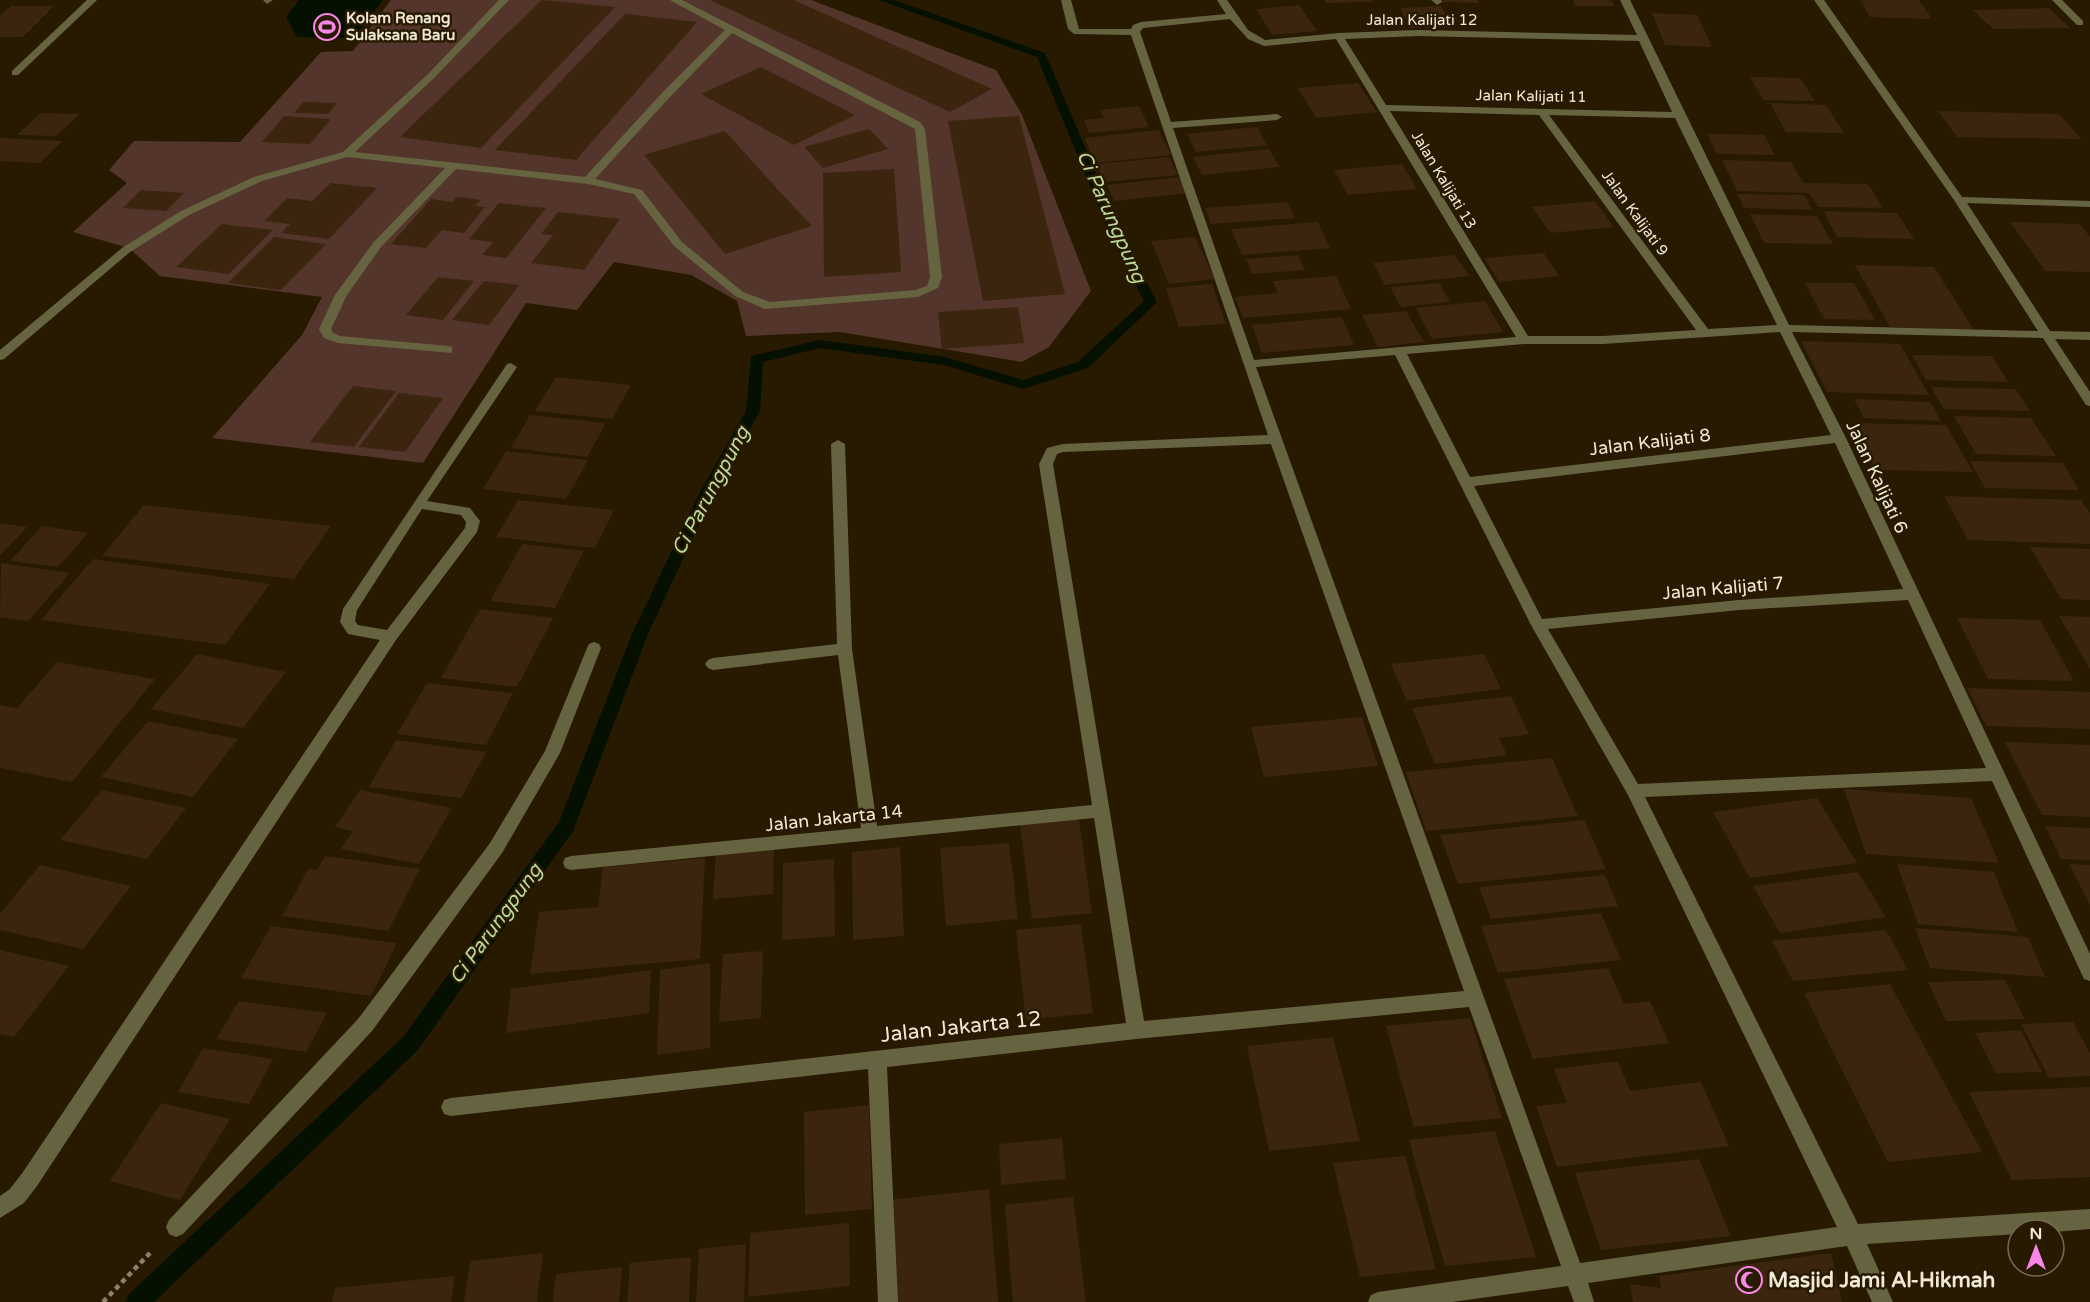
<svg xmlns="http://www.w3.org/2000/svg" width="2090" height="1302" font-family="'Varela Round',sans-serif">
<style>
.green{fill:#53352b}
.water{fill:#051000}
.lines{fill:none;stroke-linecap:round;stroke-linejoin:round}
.stream{fill:#051000;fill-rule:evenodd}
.building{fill:#3c250f}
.path{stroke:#8c816c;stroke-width:4.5;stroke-dasharray:5 4;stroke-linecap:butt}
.minor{fill:#666440;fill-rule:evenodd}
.labels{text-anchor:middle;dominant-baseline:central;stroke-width:5;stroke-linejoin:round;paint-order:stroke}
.far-poi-label{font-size:15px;font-weight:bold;fill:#f1e8d7;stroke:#271a00;text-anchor:start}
.far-street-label{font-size:15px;fill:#f1e8d7;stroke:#271a00}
.street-label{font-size:18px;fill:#f1e8d7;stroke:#271a00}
.water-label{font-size:20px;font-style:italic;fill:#bcd99c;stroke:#271a00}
.near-street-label{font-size:21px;fill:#f1e8d7;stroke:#271a00}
.near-poi-label{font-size:21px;font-weight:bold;fill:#f1e8d7;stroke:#271a00;text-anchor:start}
</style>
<rect width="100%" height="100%" fill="#271a00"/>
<polygon class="green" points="391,0 811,0 996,70 1022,115 1091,291 1049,347 1022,362 840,332 746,336 737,301 691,275 614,262 577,310 526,303 423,463 212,438 302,335 322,297 160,276 129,248 73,232 127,183 109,170 134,141 240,142 321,52 353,51"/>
<polygon class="water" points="299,0 383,0 354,38 297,37 286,17"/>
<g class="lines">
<polygon class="stream" points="879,0 894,0 1045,53 1123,237 1157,302 1088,368 1023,389 944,365 820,348 763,362 760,411 714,492 648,634 573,831 417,1051 154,1302 125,1302 129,1294 403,1037 559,822 632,634 700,492 746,411 751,356 820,340 945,357 1023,380 1078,362 1144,301 1111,237 1037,57"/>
</g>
<g class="building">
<polygon points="542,0 615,7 481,148 400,137"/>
<polygon points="710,0 794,0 992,89 950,112"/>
<polygon points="1325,0 1372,0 1372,2 1325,3"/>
<polygon points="1441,0 1478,0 1479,3 1441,2"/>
<polygon points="1573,0 1611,0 1614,6 1575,6"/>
<polygon points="1860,0 1919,0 1932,19 1870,17"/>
<polygon points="1299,5 1317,31 1272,35 1256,9"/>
<polygon points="11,6 54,6 23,37 0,37 0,16"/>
<polygon points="1441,6 1452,27 1410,28 1400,8"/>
<polygon points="2049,8 2070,28 1993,29 1973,10"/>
<polygon points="1652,13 1697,15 1712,47 1665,45"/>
<polygon points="625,14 697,22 576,160 495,150"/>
<polygon points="761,67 822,98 855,115 794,145 701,94"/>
<polygon points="1750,77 1800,78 1815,101 1763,100"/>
<polygon points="1358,83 1377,112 1316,118 1298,88"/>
<polygon points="303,102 337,103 328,114 294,113"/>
<polygon points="1770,103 1826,105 1844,133 1786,132"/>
<polygon points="1139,106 1149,127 1089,133 1084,120 1104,118 1100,110"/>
<polygon points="1938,111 2059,114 2081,139 1957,137"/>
<polygon points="41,113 80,114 56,136 17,135"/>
<polygon points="284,116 331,119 310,144 262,142"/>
<polygon points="1019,116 1065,294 983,301 948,121"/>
<polygon points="1257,127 1267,145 1196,152 1187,134"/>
<polygon points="869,129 888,149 823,168 804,147"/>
<polygon points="1159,130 1171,155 1095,163 1085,138"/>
<polygon points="725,131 781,193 812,226 725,254 644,155"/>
<polygon points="1707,134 1764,135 1775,155 1717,154"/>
<polygon points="0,138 63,141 40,163 0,161"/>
<polygon points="1269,149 1280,167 1202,175 1193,157"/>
<polygon points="1169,157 1178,175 1104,182 1097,164"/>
<polygon points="1722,160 1791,162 1803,183 1868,184 1883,208 1818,207 1809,193 1737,191"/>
<polygon points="1402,164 1417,189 1348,195 1334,170"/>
<polygon points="894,169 901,272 824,277 823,173"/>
<polygon points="1180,177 1188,193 1114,201 1107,185"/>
<polygon points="331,183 377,188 329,239 281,233 290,224 264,221 287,198 312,201"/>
<polygon points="141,190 184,193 166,211 123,208"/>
<polygon points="1737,194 1804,195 1812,210 1744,208"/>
<polygon points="457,197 481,200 475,206 485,207 464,233 442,230 426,248 391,244 431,199 452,202"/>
<polygon points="1595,201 1614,227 1550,233 1532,207"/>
<polygon points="1287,202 1295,218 1211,224 1205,208"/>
<polygon points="499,203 546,208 506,258 482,255 493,242 469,239"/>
<polygon points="1823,211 1897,213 1914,239 1837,237"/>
<polygon points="558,212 620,219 584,270 531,263 553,235 541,234"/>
<polygon points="1750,214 1817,216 1833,244 1764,243"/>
<polygon points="1318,222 1330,248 1242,255 1231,229"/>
<polygon points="2010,222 2080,224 2090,237 2090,272 2045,271"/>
<polygon points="222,224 273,230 229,274 176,267"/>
<polygon points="274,237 326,244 281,290 228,283"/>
<polygon points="1195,237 1215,279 1169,284 1151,241"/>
<polygon points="1544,253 1559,276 1499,282 1484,258"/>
<polygon points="1298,255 1305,270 1252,274 1246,259"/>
<polygon points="1455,255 1469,276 1385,285 1373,263"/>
<polygon points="1855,265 1934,267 1974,330 1890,327"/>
<polygon points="1336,276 1351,309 1243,318 1235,297 1278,293 1273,281"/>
<polygon points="438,277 474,281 443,320 406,315"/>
<polygon points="484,281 519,285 489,325 452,320"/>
<polygon points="1439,283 1450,302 1401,307 1390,287"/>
<polygon points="1805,283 1854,283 1875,320 1824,319"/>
<polygon points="1212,284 1226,324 1179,327 1166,288"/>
<polygon points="1485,301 1503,332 1432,339 1416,308"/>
<polygon points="1018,307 1024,343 942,349 938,312"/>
<polygon points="1406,311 1424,342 1378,347 1362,315"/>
<polygon points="1342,317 1354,345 1262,353 1252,325"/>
<polygon points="1801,341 1900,344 1929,395 1827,392"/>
<polygon points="1912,355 1992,356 2008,382 1926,380"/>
<polygon points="556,377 631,385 612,419 535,411"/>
<polygon points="353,386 396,391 354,447 310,442"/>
<polygon points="1931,387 2015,389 2030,411 1944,409"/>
<polygon points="399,393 443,398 405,452 359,447"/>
<polygon points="1854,399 1930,402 1941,421 1864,418"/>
<polygon points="530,415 606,423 587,457 511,448"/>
<polygon points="1954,416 2031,418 2056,456 1976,454"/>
<polygon points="1852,423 1946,425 1973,472 1876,470"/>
<polygon points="506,451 588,460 566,499 483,489"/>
<polygon points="1970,461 2063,463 2079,490 1985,488"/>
<polygon points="1944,496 2081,500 2090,513 2090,544 1968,540"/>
<polygon points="518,500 614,510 595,548 496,537"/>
<polygon points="144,505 331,526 294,579 102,556"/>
<polygon points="0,523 27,527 0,556"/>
<polygon points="42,526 88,533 58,567 10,561"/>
<polygon points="522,544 584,551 555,608 490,601"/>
<polygon points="2030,547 2090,549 2090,600 2061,599"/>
<polygon points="93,559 270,584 225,645 41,620"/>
<polygon points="1,563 70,573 28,621 0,617"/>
<polygon points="480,609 553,618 517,687 441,678"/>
<polygon points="2059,616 2090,617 2090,669"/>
<polygon points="1957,618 2040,620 2074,681 1988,679"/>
<polygon points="197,654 286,672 243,728 151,709"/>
<polygon points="1484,654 1501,689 1407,701 1391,664"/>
<polygon points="57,662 155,679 72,782 0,768 0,705 17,708"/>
<polygon points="427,683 513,693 486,745 397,734"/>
<polygon points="1967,688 2090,692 2090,729 1986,726"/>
<polygon points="1511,696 1529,734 1499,738 1507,755 1435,764 1412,708"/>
<polygon points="1362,717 1378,766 1264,777 1251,727"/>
<polygon points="148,721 238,739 193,797 101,777"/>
<polygon points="396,740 486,752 461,798 369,787"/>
<polygon points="2005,742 2090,745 2090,817 2042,815"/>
<polygon points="1552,758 1578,816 1426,831 1406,772"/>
<polygon points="1844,789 1971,798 1999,863 1866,854"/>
<polygon points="102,790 186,808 147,859 60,840"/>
<polygon points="360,790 452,808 419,864 341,849 353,831 335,827"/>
<polygon points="1817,798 1857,863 1750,878 1713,812"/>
<polygon points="1079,819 1092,913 1032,919 1020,824"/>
<polygon points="1584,820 1606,869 1458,884 1440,835"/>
<polygon points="2045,826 2090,828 2090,860 2061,859"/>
<polygon points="1009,843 1018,919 946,926 940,848"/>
<polygon points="900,847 904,936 853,940 852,852"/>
<polygon points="774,848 773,894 713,899 716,853"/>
<polygon points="325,856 420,869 388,931 282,916 309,868 317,870"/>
<polygon points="705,858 700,959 530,974 539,912 598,907 603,867"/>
<polygon points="834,859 835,936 782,940 783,863"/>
<polygon points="1897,864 1994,872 2018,932 1918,924"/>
<polygon points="2069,864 2090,865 2090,905"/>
<polygon points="40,865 131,886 83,949 0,930 0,914"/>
<polygon points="1858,872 1886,917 1780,933 1753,886"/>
<polygon points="1605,875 1618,906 1491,919 1479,887"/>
<polygon points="1601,913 1621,960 1498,973 1481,926"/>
<polygon points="1081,924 1093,1013 1026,1020 1016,930"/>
<polygon points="271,926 397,943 371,996 241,978"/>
<polygon points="1915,928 2028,937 2045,977 1930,968"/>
<polygon points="1886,930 1908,970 1793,981 1772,941"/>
<polygon points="0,950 69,966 14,1037 0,1034"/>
<polygon points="763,951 761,1018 719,1022 723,954"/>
<polygon points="710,963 710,1048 657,1055 660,970"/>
<polygon points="1608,968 1624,1004 1650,1001 1669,1043 1533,1059 1504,979"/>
<polygon points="651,970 649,1013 506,1033 511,989"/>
<polygon points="2005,980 2025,1019 1946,1021 1928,982"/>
<polygon points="1890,984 1982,1152 1888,1162 1804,993"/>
<polygon points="239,1001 327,1013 306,1052 216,1039"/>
<polygon points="1470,1018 1502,1118 1414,1127 1386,1026"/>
<polygon points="2073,1022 2090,1053 2090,1076 2049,1078 2021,1024"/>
<polygon points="2021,1030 2042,1072 1996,1073 1975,1033"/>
<polygon points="1333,1037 1360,1141 1269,1151 1247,1046"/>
<polygon points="203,1048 273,1059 249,1104 178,1092"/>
<polygon points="1618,1061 1630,1091 1701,1082 1729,1146 1557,1167 1536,1106 1567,1103 1554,1069"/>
<polygon points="2090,1087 2090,1177 2012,1180 1969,1092"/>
<polygon points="161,1103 230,1119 180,1200 110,1181"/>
<polygon points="869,1105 872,1209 805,1215 804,1112"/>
<polygon points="1495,1131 1536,1257 1445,1266 1409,1140"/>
<polygon points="1062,1138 1066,1179 1001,1185 999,1144"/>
<polygon points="1405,1156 1436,1269 1360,1277 1333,1163"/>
<polygon points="1699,1159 1731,1236 1601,1250 1575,1173"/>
<polygon points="989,1189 998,1302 892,1302 889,1200"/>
<polygon points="1073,1197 1086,1302 1013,1302 1005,1205"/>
<polygon points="849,1223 850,1286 748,1297 750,1233"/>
<polygon points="746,1244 744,1302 696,1302 699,1249"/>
<polygon points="543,1253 537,1302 464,1302 470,1261"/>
<polygon points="1831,1253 1842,1302 1633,1302 1630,1284 1661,1288 1659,1276"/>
<polygon points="691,1257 689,1302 627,1302 630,1263"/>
<polygon points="622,1267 619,1302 553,1302 556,1274"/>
<polygon points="455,1276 451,1302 332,1302 335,1288"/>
</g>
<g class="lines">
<polyline class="path" points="103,1302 150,1253"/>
<g class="minor">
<polygon points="87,0 97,0 18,75 12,75 12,71"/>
<polygon points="263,0 273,0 267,4"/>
<path d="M499 0H509L434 78 355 152 585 177 661 94 725 30 670 0H682L920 122 925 129 942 277 938 288 918 297 765 309 735 296 674 246 634 194 588 184 456 169 381 247 347 295 331 329 333 333 340 336 448 346 452 347V353L338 343 324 338 319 329 335 295 373 243 445 168 347 157 262 181 189 215 130 252 4 359 0 360V350L122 248 181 211 254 177 343 152 428 74ZM732 33 915 129 930 277 927 286 916 290 770 302 743 292 682 242 642 190 595 179 669 98Z"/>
<path d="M1061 0H1071L1079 29H1131L1133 25 1141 22 1226 14 1217 0H1227L1248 30 1265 40 1339 33 1418 30 1637 35 1620 0H1630L1789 325 2038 331 1954 200 1814 0H1824L1962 197 2090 201V207L1967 203 2050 331 2090 332V340L2055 339 2090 392V406L2086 405 2043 338 1792 332 1846 438 2090 954V981L2084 979 1992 781 1645 797 1858 1224 2090 1209V1229L2054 1232 2018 1230V1234L1867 1244 1893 1302H1872L1847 1246 1588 1283 1594 1302H1574L1568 1286 1452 1302H1368L1371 1295 1378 1292 1561 1266 1469 1007 1136 1039 887 1067 898 1302H878L868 1069 451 1116 444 1114 441 1107 444 1100 451 1098 1126 1023 1094 818 571 870 565 868 563 863 565 858 571 856 861 828 838 655 713 670 708 668 705 664 708 660 713 658 837 644 831 444 838 440 845 444 852 649 877 826 1092 805 1039 464 1047 448 1063 444 1268 435 1131 35 1074 34 1068 29ZM1230 19 1248 39 1264 46 1336 39 1516 337 1254 360 1173 128 1277 120 1282 117 1277 114 1171 122 1140 32 1143 28ZM1418 36 1639 41 1672 112 1386 105 1345 39ZM1390 111 1539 115 1696 330 1603 336H1528ZM1549 115 1675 118 1777 325 1708 329ZM1780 332 1831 435 1470 477 1407 354 1524 344H1603ZM1395 355 1531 625 1628 795 1837 1227 1580 1263 1256 367ZM1835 443 1903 589 1739 600 1542 619 1474 486ZM1271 444 1464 991 1144 1021 1053 464 1057 454 1063 452ZM1908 600 1986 768 1638 784 1548 629 1739 610Z"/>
<polygon points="1431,0 1441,0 1442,2 1437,5"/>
<polygon points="2052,0 2062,0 2083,21 2083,25 2077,25"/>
<path d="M511 363 517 367 427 501 470 508 480 521 477 532 396 640 37 1186 24 1203 0 1218V1196L10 1189 23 1172 380 640 348 634 340 622 343 609 507 364ZM422 509 461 515 466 522 465 528 387 630 358 625 355 621 357 610Z"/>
<polygon points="594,642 599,644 601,648 560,753 502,853 372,1031 183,1234 176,1237 169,1234 166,1227 169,1220 358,1019 490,843 545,751 587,648 589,644"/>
</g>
</g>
<defs>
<symbol id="stadium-ring" viewBox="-11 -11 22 22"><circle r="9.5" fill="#271a00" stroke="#f987e8" stroke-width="1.5"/><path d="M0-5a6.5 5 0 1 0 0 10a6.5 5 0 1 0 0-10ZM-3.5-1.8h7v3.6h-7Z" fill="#f987e8"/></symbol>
<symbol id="mosque-ring" viewBox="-11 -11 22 22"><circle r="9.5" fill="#271a00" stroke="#f987e8" stroke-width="1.5"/><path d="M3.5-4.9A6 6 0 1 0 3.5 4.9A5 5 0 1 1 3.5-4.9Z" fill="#f987e8"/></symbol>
</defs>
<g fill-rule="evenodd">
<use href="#stadium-ring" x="312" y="12" width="30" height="30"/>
<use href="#mosque-ring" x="1734" y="1265" width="30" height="30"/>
</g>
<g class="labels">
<g class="far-poi-label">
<text x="346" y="18">Kolam Renang<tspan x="346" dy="17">Sulaksana Baru</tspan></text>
</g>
<g class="far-street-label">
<text x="1422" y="20">Jalan Kalijati 12</text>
<text transform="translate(1531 96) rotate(1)">Jalan Kalijati 11</text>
<text transform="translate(1444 180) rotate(59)">Jalan Kalijati 13</text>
<text transform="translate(1635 213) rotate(54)">Jalan Kalijati 9</text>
</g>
<g class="street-label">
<text transform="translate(1650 442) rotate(-7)">Jalan Kalijati 8</text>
<text transform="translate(1877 477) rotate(65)">Jalan Kalijati 6</text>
<text transform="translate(1723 588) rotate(-5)">Jalan Kalijati 7</text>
<text transform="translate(834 818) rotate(-6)">Jalan Jakarta 14</text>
</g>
<g class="water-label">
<text transform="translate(1111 217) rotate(66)">Ci Parungpung</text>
<text transform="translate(711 491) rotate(-62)">Ci Parungpung</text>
<text transform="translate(496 924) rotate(-54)">Ci Parungpung</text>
</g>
<g class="near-street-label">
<text transform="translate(961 1027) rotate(-6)">Jalan Jakarta 12</text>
</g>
<g class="near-poi-label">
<text x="1768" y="1280">Masjid Jami Al-Hikmah</text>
</g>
</g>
<g transform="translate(2036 1248)"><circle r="28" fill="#271a00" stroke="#786c56" stroke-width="1.5"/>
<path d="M0-4.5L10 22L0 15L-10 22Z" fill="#f987e8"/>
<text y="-9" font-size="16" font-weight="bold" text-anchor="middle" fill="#f1e8d7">N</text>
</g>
</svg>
